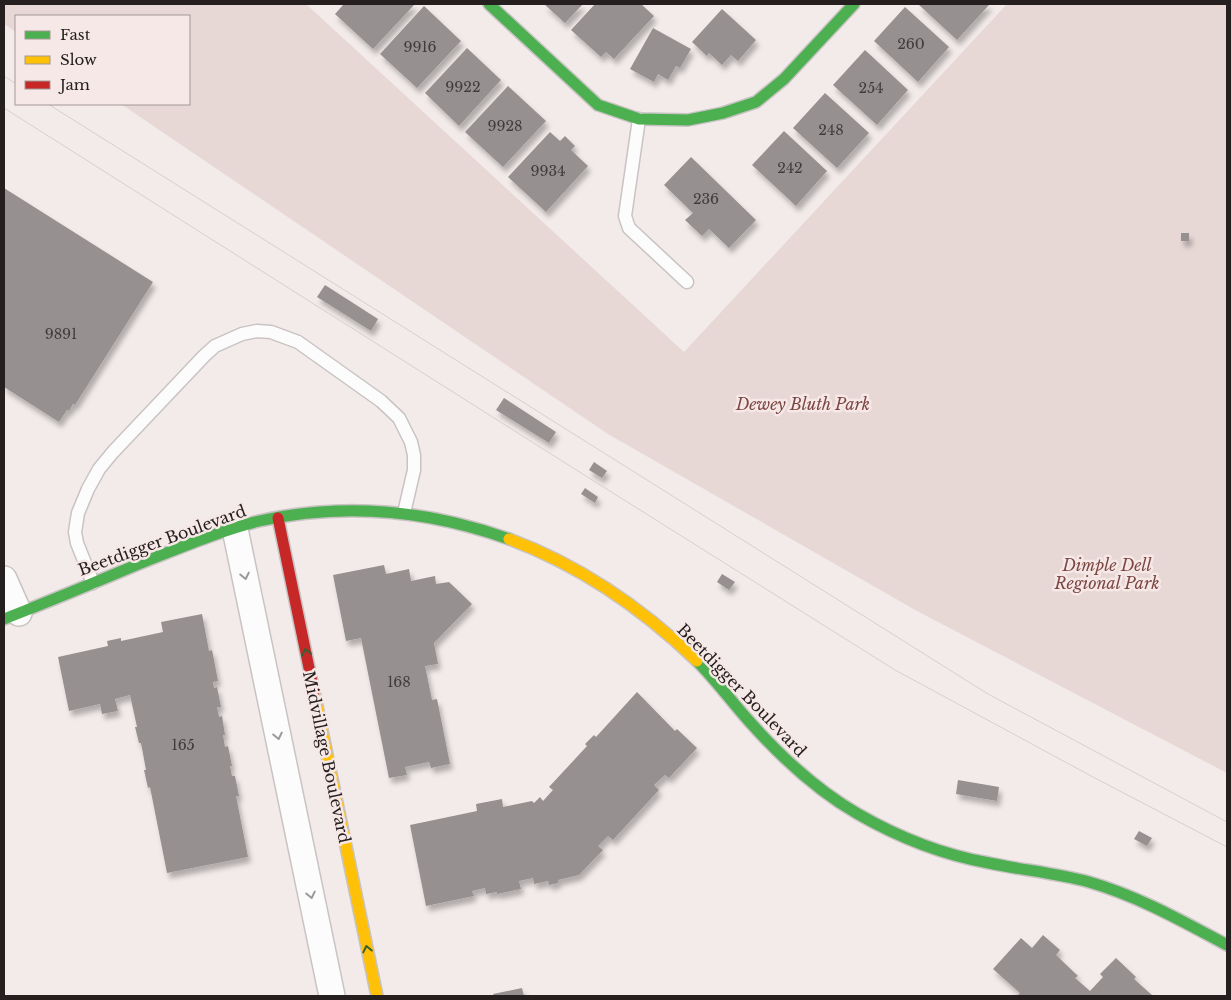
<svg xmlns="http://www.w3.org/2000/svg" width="1231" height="1000" font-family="'Libre Baskerville',serif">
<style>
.green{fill:#e7d7d5}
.building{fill:#969190;filter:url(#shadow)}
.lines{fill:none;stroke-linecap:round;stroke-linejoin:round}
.lane-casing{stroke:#c9c3c3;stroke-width:15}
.street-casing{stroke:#c9c3c3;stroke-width:28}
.fast-casing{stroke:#c9c3c3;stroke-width:14}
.slow-casing{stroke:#c9c3c3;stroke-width:14}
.jam-casing{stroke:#c9c3c3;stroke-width:14}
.lane{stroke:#fdfcfc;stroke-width:12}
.street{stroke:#fdfcfc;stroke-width:25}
.fast{stroke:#4caf50;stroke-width:11}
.slow{stroke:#ffc107;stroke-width:11}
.jam{stroke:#c62828;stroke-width:11}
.tram{stroke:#d3d1d0;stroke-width:1}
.oneway{stroke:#9c9999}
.oneway2{stroke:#376035}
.labels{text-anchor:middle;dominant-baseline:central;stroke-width:5;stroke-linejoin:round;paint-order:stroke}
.number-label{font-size:14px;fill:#413c3b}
.park-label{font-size:16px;font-style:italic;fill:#7c4743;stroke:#f6e8e6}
.street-label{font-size:16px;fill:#25201f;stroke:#f6e8e6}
</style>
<defs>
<filter id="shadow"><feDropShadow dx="3" dy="5.5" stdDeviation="2.5" flood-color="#0004"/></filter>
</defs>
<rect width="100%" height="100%" fill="#f2ebea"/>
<polygon class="green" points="4,4 306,4 684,352 1007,4 1227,4 1227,773 917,611 608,434 121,104 189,104 189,16 16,16 16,32 4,24"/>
<g class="building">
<polygon points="344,4 415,4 373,49 335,14"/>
<polygon points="544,4 583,4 565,23"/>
<polygon points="595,4 641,4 654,16 614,59 606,52 601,57 571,30"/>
<polygon points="918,4 988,4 989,5 957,40"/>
<polygon points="424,6 461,41 417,88 380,54"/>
<polygon points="905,7 949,47 918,82 874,41"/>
<polygon points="722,9 756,40 738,61 731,55 722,65 709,53 707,56 692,42"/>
<polygon points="653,28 691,49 680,68 676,66 668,80 658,74 654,82 630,69"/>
<polygon points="467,48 501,80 459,126 425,93"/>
<polygon points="865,50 908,90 877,125 833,85"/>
<polygon points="508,86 546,121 503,167 465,132"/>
<polygon points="825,93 869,133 837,168 793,128"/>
<polygon points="784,131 827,171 796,206 752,165"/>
<polygon points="550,132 560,141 565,136 575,146 571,150 588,166 546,212 508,177"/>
<polygon points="691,157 756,220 729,248 709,229 702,236 685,220 693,213 664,185"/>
<polygon points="4,188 153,282 75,405 73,404 69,411 67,410 59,422 4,387"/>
<rect x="1181" y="233" width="8" height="8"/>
<polygon points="325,285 378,319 371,331 317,297"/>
<polygon points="504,398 556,432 549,443 496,410"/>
<polygon points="594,462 607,471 602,478 589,470"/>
<polygon points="585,488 598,497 595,503 581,494"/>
<polygon points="384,565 386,574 409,569 411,581 435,576 436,584 449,582 472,604 434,643 438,664 425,666 432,700 437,699 450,764 431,768 429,762 405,767 407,775 389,778 361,638 346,641 333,575"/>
<polygon points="722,574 735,582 729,590 717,582"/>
<polygon points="202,614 209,651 212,650 218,681 213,682 214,688 217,687 221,707 217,707 219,717 222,716 225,735 223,735 225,747 228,746 232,766 230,766 232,776 235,776 239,796 236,796 248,857 167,873 150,787 148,788 144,770 146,770 141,743 139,743 135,727 137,727 130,695 115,699 118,711 102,714 100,704 69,711 58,657 108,646 107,641 121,638 121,641 163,632 161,622"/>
<polygon points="637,692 675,731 677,729 697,748 669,778 665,775 654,785 659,790 613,840 608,836 598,846 603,850 579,875 558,880 558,883 549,885 548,881 534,884 533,878 519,881 521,889 497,894 497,892 486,894 485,888 472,891 474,896 426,906 410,825 477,811 476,804 502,799 503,807 532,801 534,803 540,797 543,801 553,790 549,787 587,746 585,744 594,735 596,737"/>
<polygon points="958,780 999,787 997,801 956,794"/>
<polygon points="1139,831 1152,838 1147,846 1134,839"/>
<polygon points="1043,935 1060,950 1056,955 1078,976 1075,978 1090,991 1103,977 1100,974 1116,958 1136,977 1134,979 1153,996 1017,996 1020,993 993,969 1021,938 1032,948"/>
<polygon points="522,988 524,996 494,996 493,994"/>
</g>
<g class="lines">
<defs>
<g id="lane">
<polyline points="639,119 625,216 629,228 687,282"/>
<polyline points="93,583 77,543 75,532 78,513 88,489 99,469 113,452 204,356 215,346 242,334 257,331 271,332 298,342 381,401 399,418 411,442 414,455 414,470 404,513"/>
</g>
<g id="street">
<polyline points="235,529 332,996"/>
<polyline points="4,579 19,613"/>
</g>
<g id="fast">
<polyline points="489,4 598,105 639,119 688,120 723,113 756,102 784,79 854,4"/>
<path d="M4 619C50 601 96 582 141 563 180 548 219 531 259 521 344 502 428 510 509 539"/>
<path d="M697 661C716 680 731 701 749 721 781 757 816 790 858 814 898 837 944 855 989 863 1022 870 1056 873 1089 882 1138 896 1182 921 1227 945"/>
</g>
<g id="slow">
<path d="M509 539C579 565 643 609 697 661"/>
<polyline points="314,692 377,996"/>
</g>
<polyline id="jam" points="278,518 314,692"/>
</defs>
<use href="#lane" class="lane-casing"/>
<use href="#street" class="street-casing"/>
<use href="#fast" class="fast-casing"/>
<use href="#slow" class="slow-casing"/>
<use href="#jam" class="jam-casing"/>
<use href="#lane" class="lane"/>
<use href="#street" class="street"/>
<use href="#fast" class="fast"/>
<use href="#slow" class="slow"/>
<use href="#jam" class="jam"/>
<g class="tram">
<polyline points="4,76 16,84"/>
<polyline points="48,104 988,694 1227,822"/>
<polyline points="4,108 570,466 895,670 1093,777 1227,847"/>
</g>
</g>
<defs><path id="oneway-chevron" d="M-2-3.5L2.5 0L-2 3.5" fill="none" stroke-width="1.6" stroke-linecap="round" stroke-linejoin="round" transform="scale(1.25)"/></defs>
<g class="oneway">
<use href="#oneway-chevron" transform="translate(245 576) rotate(78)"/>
<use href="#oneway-chevron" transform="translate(278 736) rotate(78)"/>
<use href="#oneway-chevron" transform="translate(311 895) rotate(78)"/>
</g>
<g class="oneway2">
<use href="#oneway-chevron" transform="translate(306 652) rotate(-102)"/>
<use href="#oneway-chevron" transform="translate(367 949) rotate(-102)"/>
</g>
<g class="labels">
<g class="number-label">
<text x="911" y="44">260</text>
<text x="420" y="47">9916</text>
<text x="463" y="87">9922</text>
<text x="871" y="88">254</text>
<text x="505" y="126">9928</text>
<text x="831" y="130">248</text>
<text x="790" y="168">242</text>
<text x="548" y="171">9934</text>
<text x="706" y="199">236</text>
<text x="61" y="334">9891</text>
<text x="399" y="682">168</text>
<text x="183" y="745">165</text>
</g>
<g class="park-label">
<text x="803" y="404">Dewey Bluth Park</text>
<text x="1107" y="565">Dimple Dell<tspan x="1107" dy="18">Regional Park</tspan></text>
</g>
<g class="street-label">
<text transform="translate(162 540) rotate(-20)">Beetdigger Boulevard</text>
<text transform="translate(742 690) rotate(46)">Beetdigger Boulevard</text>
<text transform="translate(327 757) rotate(78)">Midvillage Boulevard</text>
</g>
</g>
<rect width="1231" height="1000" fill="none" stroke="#25201f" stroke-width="10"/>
<rect x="15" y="15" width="175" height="90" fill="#f6e8e6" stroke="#a29896"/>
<rect x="25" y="31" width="25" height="8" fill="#4caf50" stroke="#a29896"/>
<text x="60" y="40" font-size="15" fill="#25201f">Fast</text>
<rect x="25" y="56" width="25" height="8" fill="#ffc107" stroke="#a29896"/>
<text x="60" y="65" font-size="15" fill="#25201f">Slow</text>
<rect x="25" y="81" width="25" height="8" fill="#c62828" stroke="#a29896"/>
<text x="60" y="90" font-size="15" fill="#25201f">Jam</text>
</svg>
